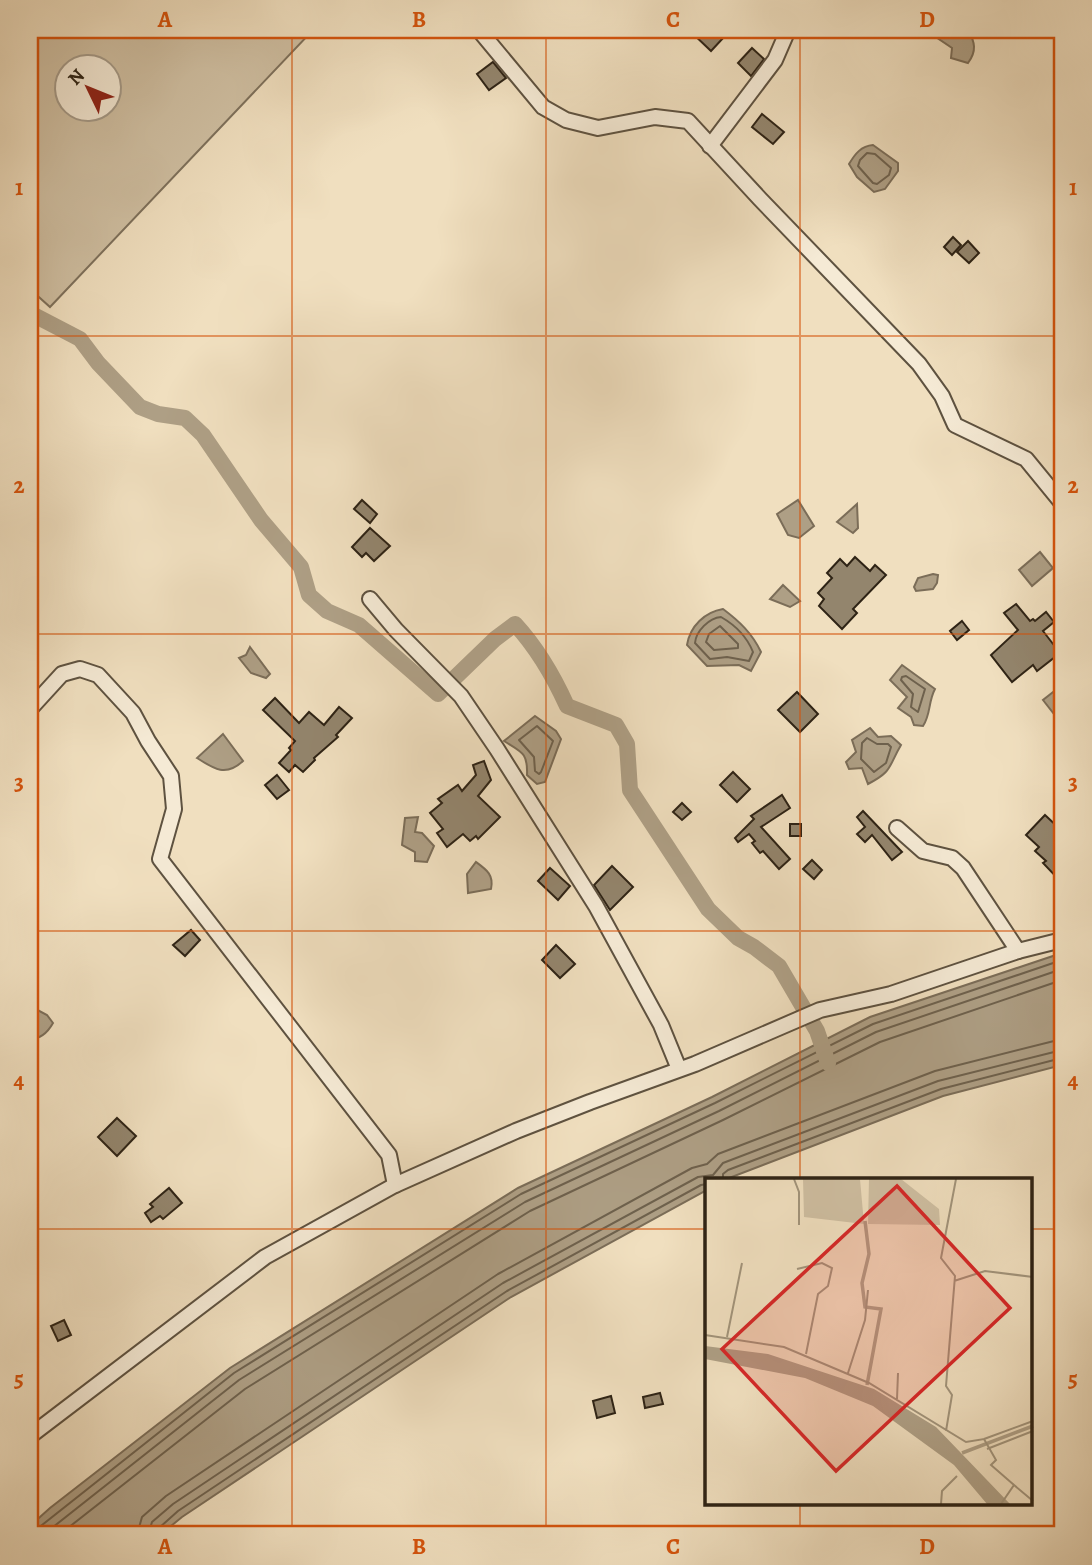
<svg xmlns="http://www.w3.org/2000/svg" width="1092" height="1565" font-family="Alegreya,serif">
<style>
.green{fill:#cfbfa2;stroke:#7e715c;stroke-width:2;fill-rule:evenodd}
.water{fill:#ae9f85;stroke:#7b6d58;stroke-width:2}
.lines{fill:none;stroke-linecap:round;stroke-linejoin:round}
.shore{stroke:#6e614d;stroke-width:2}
.canal{stroke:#ae9f85;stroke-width:16}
.building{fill:#93856d;stroke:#2e2315;stroke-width:2}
.street-casing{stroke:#5e5240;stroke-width:18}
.street{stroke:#f5ead5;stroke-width:14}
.grid{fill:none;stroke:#d5540d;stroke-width:2;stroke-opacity:0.55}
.inset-river{fill:none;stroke:#ae9f85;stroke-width:3.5}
.inset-road{fill:none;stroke:#a2947b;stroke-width:2}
.view{fill:#d62828;fill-opacity:0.15;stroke:#d62828;stroke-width:3.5}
.inset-edge{fill:none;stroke:#2e2315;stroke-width:3.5}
.neatline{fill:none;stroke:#d5540d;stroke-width:2.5}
.grid-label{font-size:23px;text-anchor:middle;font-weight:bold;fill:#d5540d}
</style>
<rect width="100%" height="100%" fill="#f0dfbf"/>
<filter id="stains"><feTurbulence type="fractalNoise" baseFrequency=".00286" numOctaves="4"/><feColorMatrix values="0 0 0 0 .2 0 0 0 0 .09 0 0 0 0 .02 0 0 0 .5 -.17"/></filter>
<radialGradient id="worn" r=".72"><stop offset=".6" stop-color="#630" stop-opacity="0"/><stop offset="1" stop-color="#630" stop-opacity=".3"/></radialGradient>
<path class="green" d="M30 30H313L50 307 30 289ZM66 66H108V108H66Z"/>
<g class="water">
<path d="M931 30H968C975 42 977 51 968 63L951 58 952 48 930 33Z"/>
<path d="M873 145 898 163V171L885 189 874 192 857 177 849 164C855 154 861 146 873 145Z"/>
<polygon points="798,500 814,526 799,538 788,535 777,514"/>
<polygon points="857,504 858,528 853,533 837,522"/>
<polygon points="1040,552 1053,568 1032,586 1019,570"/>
<polygon points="933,574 938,575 937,583 933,589 916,591 914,587 918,578"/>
<polygon points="783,585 800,601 790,607 770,599"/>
<path d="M723 609C739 621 752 633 761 652L751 671 739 665 707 666 687 645C690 626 705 612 723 609Z"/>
<polygon points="250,647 270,674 266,678 251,673 239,658 246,655"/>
<path d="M902 665 935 689C928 702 931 714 923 726L914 725 911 717 898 708 907 697 890 680Z"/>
<polygon points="1062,685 1062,707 1054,714 1043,700"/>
<path d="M535 716 556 731 561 739 545 782 537 784 527 775C528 752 521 752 504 741Z"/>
<path d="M870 728 878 737 891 736 901 745C888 767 893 771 868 784L862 768 849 769 846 762 856 752 852 740Z"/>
<path d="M223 734 243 761C226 777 214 769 197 758Z"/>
<polygon points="418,817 415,832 422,833 434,846 427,862 415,861 415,852 402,845 405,818"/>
<path d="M476 862C487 870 494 875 491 889L468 893 467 874Z"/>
<polygon points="1062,953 1062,1065 943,1096 724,1180 707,1180 707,1190 511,1297 182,1517 160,1535 30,1535 30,1526 50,1508 230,1368 518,1188 712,1097 870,1017"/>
<path d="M30 1006 47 1015 53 1023C48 1032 40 1039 30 1039Z"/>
</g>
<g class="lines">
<g class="shore">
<polygon points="867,153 875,154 891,168 889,175 877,184 873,183 858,166 860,160"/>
<path d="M721 617C735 625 747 637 753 652L749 661 727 657 710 659 695 643C696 631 709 618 721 617Z"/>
<polygon points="720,626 738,644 738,648 714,650 706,642 709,634"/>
<polygon points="906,676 925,689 918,712 911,707 913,694 901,680 902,677"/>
<polygon points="537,726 553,741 541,772 539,774 535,771 534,757 519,740"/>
<polygon points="867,738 877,744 888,744 891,747 886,763 874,772 861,759 862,743"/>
<polyline points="723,1180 723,1174 728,1170 941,1089 1062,1058"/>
<polyline points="30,1530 37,1529 234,1373 521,1194 715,1103 873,1024 1062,960"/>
<polyline points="43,1535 239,1380 525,1202 719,1111 876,1032 1062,969"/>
<polyline points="59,1535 245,1389 530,1211 723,1120 880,1042 1062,980"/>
<polyline points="137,1535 142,1517 166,1496 498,1274 692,1168 707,1164 718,1154 935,1071 1062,1039"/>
<polyline points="148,1535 152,1522 173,1504 503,1283 698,1177 713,1175 723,1163 938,1081 1062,1050"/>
<polyline points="156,1535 159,1528 178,1511 507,1291 701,1185 707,1184"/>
</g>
<path class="canal" d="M30 313 80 339 98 363 140 407 158 414 185 418 203 435 261 520 301 567 309 595 327 611 359 625 438 694 495 639 515 624C538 649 553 675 567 706L616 725 627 744 630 790 708 909 738 938 754 947 779 966 817 1031 828 1063"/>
</g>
<g class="building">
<polygon points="689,30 716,30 724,37 711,51"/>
<polygon points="752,48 764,59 751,76 738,63"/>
<polygon points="493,62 506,78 489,90 477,74"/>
<polygon points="762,114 784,132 773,144 752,127"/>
<polygon points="953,237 961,245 952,255 944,247"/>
<polygon points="968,241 979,253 969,263 957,252"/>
<polygon points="362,500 377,514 370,523 354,509"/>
<polygon points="370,528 390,546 374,561 366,553 362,557 352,547"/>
<polygon points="855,557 870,571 875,565 886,575 853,609 857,613 842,629 819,606 824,599 818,593 832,578 827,573 840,559 847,566"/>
<polygon points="1016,604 1030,621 1033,619 1035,621 1046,612 1054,622 1043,631 1060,653 1037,671 1033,665 1012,682 991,655 1018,630 1004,613"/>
<polygon points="962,621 969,630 957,640 950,631"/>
<polygon points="797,692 818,714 800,732 778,710"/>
<polygon points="275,698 299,723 309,712 324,725 339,707 352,718 336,735 338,737 314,758 315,760 303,772 295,765 289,772 279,763 291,750 289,748 295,741 263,710"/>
<polygon points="484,761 491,780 478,796 500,817 478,839 476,836 470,841 463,834 447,847 437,833 443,829 430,813 442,803 438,799 458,785 462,791 476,775 473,765"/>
<polygon points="733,772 750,789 737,802 720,785"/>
<polygon points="277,775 289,790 277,799 265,785"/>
<polygon points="782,795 790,808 761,827 790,859 779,869 763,851 760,853 752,843 755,841 749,834 738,842 735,838 754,819 751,816"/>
<polygon points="682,803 691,812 682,820 673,812"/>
<polygon points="863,811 902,852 892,860 872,835 865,842 857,834 865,827 857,817"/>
<polygon points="1045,815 1062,831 1062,883 1043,863 1046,861 1035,851 1039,847 1026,835"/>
<rect x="790" y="824" width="11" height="12"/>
<polygon points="812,860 822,870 814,879 803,869"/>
<polygon points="612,866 633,887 610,910 594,885"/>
<polygon points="550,868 570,886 558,900 538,881"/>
<polygon points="191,930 200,940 185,956 173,945"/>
<polygon points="556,945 575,964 560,978 542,960"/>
<polygon points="117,1118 136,1136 117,1156 98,1137"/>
<polygon points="169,1188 182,1203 163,1219 160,1216 151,1222 145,1213 153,1207 150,1204"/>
<polygon points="64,1320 71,1335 58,1341 51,1326"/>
<polygon points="660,1393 663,1404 645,1408 643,1397"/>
<polygon points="611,1396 615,1413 597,1418 593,1401"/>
</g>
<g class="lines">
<defs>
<g id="street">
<polyline points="479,30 543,107 566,120 598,128 655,117 688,121 760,199 919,364 942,396 955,425 1026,459 1062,503"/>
<polyline points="710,146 775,60 788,30"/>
<polyline points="370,599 396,630 461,696 497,749 596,906 661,1025 679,1069"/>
<polyline points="30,709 62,674 80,669 98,675 133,713 148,741 171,776 174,809 160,859 389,1155 395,1185"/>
<polyline points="897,828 923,851 952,858 963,868 1018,951"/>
<polyline points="30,1436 265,1257 395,1185 516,1131 590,1102 695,1064 820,1010 891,994 1018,951 1062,940"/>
</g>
</defs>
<use href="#street" class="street-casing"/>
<use href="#street" class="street"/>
</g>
<path class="grid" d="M292 30V1535M546 30V1535M800 30V1180M30 336H1062M30 634H1062M30 931H1062M30 1229H707M1031 1229H1062M800 1504V1535"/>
<g transform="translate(705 1178)">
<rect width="327" height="327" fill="#f0dfbf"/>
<path d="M98 1H155L159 46 99 39ZM164 1H196L234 31 235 47 163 46Z" fill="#cfbfa2"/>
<path d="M0 168 63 176 169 211 231 249 305 326H282L249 287 168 228 100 200 0 181Z" fill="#ae9f85"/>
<path class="inset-river" d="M160 43 164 76 157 105 160 129 176 131 162 207M257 275 328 248"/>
<path class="inset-road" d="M89 1 94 14V47M92 91 117 85 127 90 123 108 113 116 101 176M249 103 280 93 328 99M0 157 79 169 164 205 261 264 279 261 291 282 286 287 309 307M22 159 37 85M143 195 160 142 163 112M192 221 193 195M241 253 247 217 241 208 250 98 236 80 251 1M279 261 328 243M282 271 328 253M236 326 237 313 252 298M296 326 309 307 328 323"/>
<path class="view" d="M192 8 305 130 131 293 17 171Z"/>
<rect width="327" height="327" class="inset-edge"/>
</g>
<rect width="1092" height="1565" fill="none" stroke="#f0dfbf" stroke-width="77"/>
<g transform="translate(88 88) rotate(313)"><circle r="33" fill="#f5ead5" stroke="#a59a88" stroke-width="2"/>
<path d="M0-5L12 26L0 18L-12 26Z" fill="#8f2418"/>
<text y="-10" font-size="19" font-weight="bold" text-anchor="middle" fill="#2e2315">N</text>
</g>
<rect x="38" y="38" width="1016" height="1488" class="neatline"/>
<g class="grid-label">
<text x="165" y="27">A</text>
<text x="419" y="27">B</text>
<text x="673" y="27">C</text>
<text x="927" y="27">D</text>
<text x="19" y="195">1</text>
<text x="1073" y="195">1</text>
<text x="19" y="493">2</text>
<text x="1073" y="493">2</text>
<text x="19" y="790">3</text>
<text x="1073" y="790">3</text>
<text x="19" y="1088">4</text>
<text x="1073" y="1088">4</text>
<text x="19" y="1386">5</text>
<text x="1073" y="1386">5</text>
<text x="165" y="1554">A</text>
<text x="419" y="1554">B</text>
<text x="673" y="1554">C</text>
<text x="927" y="1554">D</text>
</g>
<rect width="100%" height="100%" filter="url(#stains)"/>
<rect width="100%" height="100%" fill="url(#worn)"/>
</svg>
